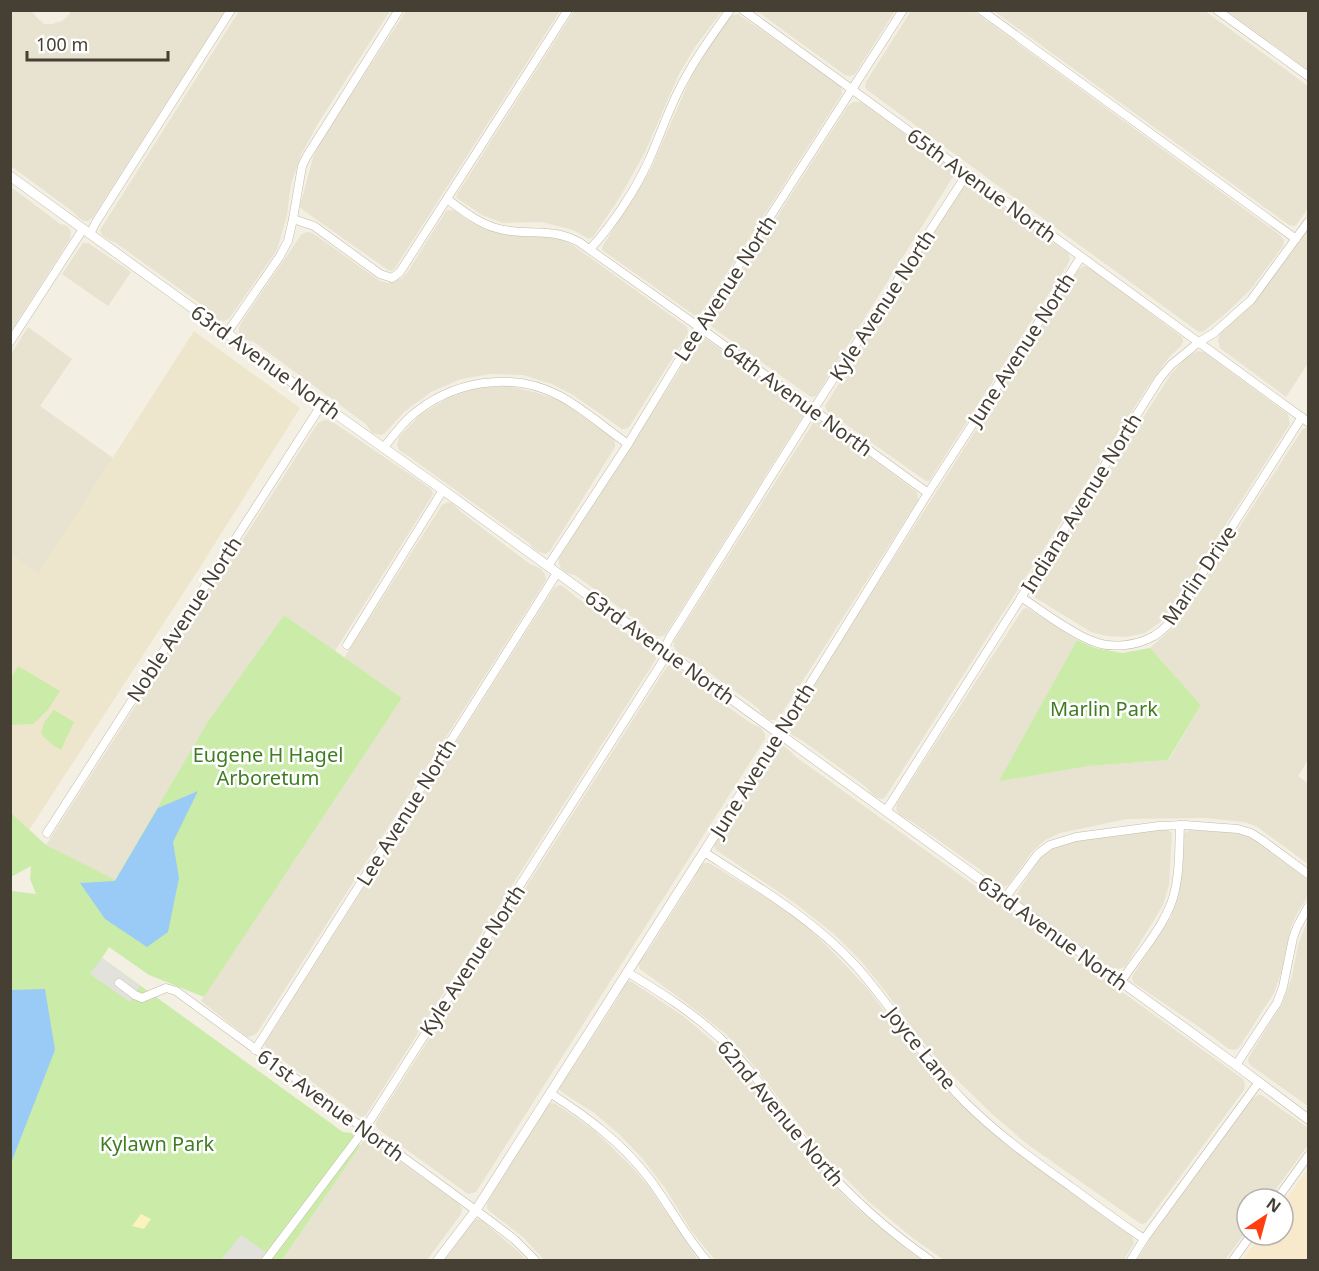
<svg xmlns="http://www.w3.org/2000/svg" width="1319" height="1271" font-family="'Noto Sans',sans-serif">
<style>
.residential{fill:#e8e2d1}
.commercial{fill:#f8e8cc}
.education{fill:#eee6cc}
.green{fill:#caeca8}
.sand{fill:#fcf2bb}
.parking{fill:#e3e1dc}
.water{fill:#99cbf6}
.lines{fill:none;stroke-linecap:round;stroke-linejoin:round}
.minor-casing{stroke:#c2bba8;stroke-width:9}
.tertiary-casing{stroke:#c2bba8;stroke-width:10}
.minor{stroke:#fff;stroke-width:8}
.tertiary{stroke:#fff;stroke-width:9}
.labels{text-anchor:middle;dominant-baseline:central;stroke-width:5;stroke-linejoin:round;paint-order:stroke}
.street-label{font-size:20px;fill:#463f33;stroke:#fff}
.park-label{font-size:20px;fill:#3f7c22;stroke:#fff}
</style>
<rect width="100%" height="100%" fill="#f3efe3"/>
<g class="residential">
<polygon points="11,10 32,11 38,19 44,24 52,24 62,21 68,16 71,11 225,11 93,217 88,221 84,221 79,218 72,211 11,166"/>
<polygon points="239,11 390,11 317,125 301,155 291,184 287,215 277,250 229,319 224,321 218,320 209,310 116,243 109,240 102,235 100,230"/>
<polygon points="406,11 560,11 395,268 391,271 388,270 303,210 300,206 313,158 321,140"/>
<polygon points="574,11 722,11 695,47 679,74 645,152 620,197 593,237 589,239 573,230 542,222 503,223 482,215 458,199 456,196"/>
<polygon points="757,11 895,11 855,74 850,76 845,75"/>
<polygon points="911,11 973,11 1280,235 1284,240 1283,246 1251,289 1225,314 1204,331 1199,332 1196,330 867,90 865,87 866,82"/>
<polygon points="994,11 1205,11 1308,86 1308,208 1296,225 1293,226 1289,225"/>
<polygon points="1227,11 1308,11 1308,70"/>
<polygon points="738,14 841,86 842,94 701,313 698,315 694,315 602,250 602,247 651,169 691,77 707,47 730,17 734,15"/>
<polygon points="853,102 861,102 953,169 954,175 816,396 811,397 712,327 710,321 848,106"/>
<polygon points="969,183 973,185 1068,253 1070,259 1068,264 929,481 926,481 827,411 825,406 962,186"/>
<polygon points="11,187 60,224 65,225 69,228 71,232 70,239 11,331"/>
<polygon points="450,210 454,210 472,223 488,230 506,235 527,236 542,235 559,238 574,246 687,327 688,332 687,335 629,427 625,429 622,429 573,395 552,384 523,375 490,374 461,379 431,392 404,412 385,433 381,435 372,433 366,424 254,342 245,339 239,333 239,328 241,323 301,235 304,233 309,232 314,234 380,281 388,283 402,278 407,273 446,211"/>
<polygon points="1308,229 1308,363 1286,397 1220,348 1218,340 1220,333 1252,301 1277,271"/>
<polygon points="83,243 88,243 131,272 108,306 62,274"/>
<polygon points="1084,266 1090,268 1182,337 1183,341 1181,346 1170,356 1148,386 886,796 883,799 878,798 873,795 866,787 803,741 789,733 787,727 789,722 1079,269"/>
<polygon points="28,327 72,359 40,406 113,458 38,575 11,554 11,354"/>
<polygon points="702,338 705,338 802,409 803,416 665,635 659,637 650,633 643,625 575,575 566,573 561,568 559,564 559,558 698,341"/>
<polygon points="1197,351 1204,352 1288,414 1290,424 1171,610 1159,623 1145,633 1126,637 1107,636 1091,632 1034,597 1032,591 1171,374 1184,360"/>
<polygon points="509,386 538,393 561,401 614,439 615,443 615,447 550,551 545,554 539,552 533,548 529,543 411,458 399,450 397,445 399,437 420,415 446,399 475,388"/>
<polygon points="324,420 330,420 431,489 433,493 432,496 335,651 284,615 207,723 115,881 46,845 318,423"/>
<polygon points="817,421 824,423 917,492 918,500 779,718 775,720 769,720 762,714 758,708 689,658 681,655 676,650 674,646 674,641 813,423"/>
<polygon points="1306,428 1308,428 1308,760 1298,776 1308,783 1308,864 1256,826 1244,822 1205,818 1127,819 1060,833 1045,840 1032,852 1009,884 1004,887 998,886 992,881 989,876 911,821 899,815 896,809 897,803 1023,609 1027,608 1077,640 1000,780 1089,766 1169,760 1201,705 1150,648 1177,624 1302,430"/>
<polygon points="448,502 452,503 461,512 530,564 541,569 545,574 546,580 257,1033 252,1036 247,1037 201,1001 402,698 344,658 442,505"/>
<polygon points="560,585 564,587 576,597 641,644 650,647 654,653 656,659 366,1115 363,1117 359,1116 267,1049 265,1046 265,1043 554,588"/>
<polygon points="669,665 674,666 680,669 686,677 752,724 761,728 765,734 765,739 476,1192 468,1194 378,1129 376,1126 376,1122 666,668"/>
<polygon points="781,746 784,746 796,757 1243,1079 1245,1085 1244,1090 1146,1223 1141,1224 1027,1144 990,1112 945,1068 918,1036 885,991 860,960 834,934 792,901 716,850 714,845 714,841 722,831 772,757 772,752 775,749"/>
<polygon points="1166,829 1172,833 1169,885 1163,905 1125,967 1115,970 1017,900 1016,895 1041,856 1060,843"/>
<polygon points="1190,830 1239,833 1252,837 1308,878 1308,896 1298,912 1291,926 1281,973 1274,993 1238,1049 1234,1050 1229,1049 1202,1029 1134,983 1132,979 1133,975 1171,917 1182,870 1183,836 1186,832"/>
<polygon points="705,863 709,863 772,901 804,924 833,952 868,989 903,1037 928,1067 964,1105 1011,1146 1132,1235 1134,1243 1124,1260 944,1260 914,1239 868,1201 821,1153 749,1060 726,1034 693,1008 640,969 638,962 648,951 695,877 697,869 701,864"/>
<polygon points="1308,919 1308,1106 1250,1065 1248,1061 1249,1057 1282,1004 1292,977 1298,945"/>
<polygon points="628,981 632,982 683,1016 708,1037 731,1060 758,1090 811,1161 853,1205 906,1249 921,1260 715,1260 692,1232 665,1188 642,1158 619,1134 593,1112 563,1093 559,1089 559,1084 563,1078 570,1072 620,995 620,990 624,984"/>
<polygon points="1260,1094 1308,1128 1308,1145 1269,1199 1247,1199 1247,1230 1225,1260 1137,1260 1150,1239 1253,1098"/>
<polygon points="552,1103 556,1104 595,1131 633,1168 650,1188 698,1260 544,1260 523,1237 489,1211 487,1208 487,1203 548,1105"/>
<polygon points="369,1139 459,1204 462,1209 461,1214 427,1260 282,1260 364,1140"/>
<polygon points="477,1219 481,1220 520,1253 526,1260 444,1260 474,1220"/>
</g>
<polygon class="commercial" points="1308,1169 1308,1260 1242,1260 1261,1235 1283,1235 1283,1204"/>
<polygon class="education" points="194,331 300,408 199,569 11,858 11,554 38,574"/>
<g class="green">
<polygon points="284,615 402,698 204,997 149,975 109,947 102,958 343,1132 352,1133 360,1146 282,1260 11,1260 11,891 36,894 30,879 31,866 11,877 11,813 46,845 115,880 207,723"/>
<polygon points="1077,640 1095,648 1122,653 1150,648 1201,705 1168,760 1089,766 999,781"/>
<polygon points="18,666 60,691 48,710 33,724 12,725 11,724 11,678"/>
<polygon points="54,710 74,722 61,750 51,744 41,734 44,722"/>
</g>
<polygon class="sand" points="141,1214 151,1219 144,1229 132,1226"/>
<g class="parking">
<polygon points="102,958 140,986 130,1002 90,974"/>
<polygon points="241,1235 270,1255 266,1260 221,1260"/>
</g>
<g class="water">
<polygon points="198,791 173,842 179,878 168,932 147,947 105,919 80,883 115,881 158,808"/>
<polygon points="45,989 55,1050 11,1163 11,990"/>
</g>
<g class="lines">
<defs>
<g id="minor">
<polyline points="743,10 1308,422"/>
<polyline points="981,10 1296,239"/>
<polyline points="1217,10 1308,76"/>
<path d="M447 199C462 210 478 223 496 228 525 237 548 226 579 242L699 327 928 493"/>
<polyline points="293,219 314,226 380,274 392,278 400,272 568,10"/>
<polyline points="90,234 96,222 231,10"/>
<path d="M590 249C612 226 636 189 649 160 659 138 667 114 678 92 692 63 711 37 730 10"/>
<polyline points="227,333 280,256 288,241 293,219 302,166 307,156 399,10"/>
<polyline points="10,342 83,229"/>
<path d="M383 448C392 438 400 426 410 417 451 381 511 370 560 396 584 409 605 428 628 444"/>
<polyline points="548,566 628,444 699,327 903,10"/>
<path d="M1021 597C1042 611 1069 632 1092 641 1111 649 1136 646 1154 636 1164 630 1171 622 1177 613L1302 417"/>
<polyline points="347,645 443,490"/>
<polyline points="664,650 669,639 813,410 967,174"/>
<polyline points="779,734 928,493 1081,257"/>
<polyline points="886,811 1160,378 1171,365 1199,342 1214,333 1251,300 1308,222"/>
<polyline points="47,833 322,404"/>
<path d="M704 852C757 886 813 919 856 966 894 1009 923 1059 964 1101 996 1133 1033 1160 1070 1186 1094 1204 1119 1222 1144 1239"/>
<polyline points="1005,898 1038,854 1050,845 1076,837 1159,826 1185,825 1238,829 1251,833 1262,840 1308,874"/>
<path d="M627 972C660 992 692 1012 720 1038 759 1076 786 1122 821 1163 853 1200 890 1232 930 1260"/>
<path d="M1121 982C1138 955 1169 922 1175 890 1180 870 1179 847 1180 825"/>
<polyline points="119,983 135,995 142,998 166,988 176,991 493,1223 514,1239 535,1260"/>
<polyline points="255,1050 557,573"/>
<polyline points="1236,1065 1277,1003 1283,987 1293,938 1297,927 1308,907"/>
<path d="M550 1093C587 1117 621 1142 648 1177 669 1204 684 1235 706 1260"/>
<polyline points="1277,1199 1308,1156"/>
<polyline points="266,1260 364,1130 668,653"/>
<polyline points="1131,1260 1144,1239 1259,1082"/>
<polyline points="1233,1260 1251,1235"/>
</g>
<g id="tertiary">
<polyline points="10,176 227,333 305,392 443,490 1236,1065 1308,1119"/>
<polyline points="438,1260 476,1210 779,734"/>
</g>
</defs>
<use href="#minor" class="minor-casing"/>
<use href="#tertiary" class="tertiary-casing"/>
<use href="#minor" class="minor"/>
<use href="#tertiary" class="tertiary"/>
</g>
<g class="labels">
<g class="street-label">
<text transform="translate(982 185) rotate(36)">65th Avenue North</text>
<text transform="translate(725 288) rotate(-57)">Lee Avenue North</text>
<text transform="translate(882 305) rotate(-57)">Kyle Avenue North</text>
<text transform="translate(1021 349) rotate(-57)">June Avenue North</text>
<text transform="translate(266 362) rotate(36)">63rd Avenue North</text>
<text transform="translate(798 399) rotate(36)">64th Avenue North</text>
<text transform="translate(1081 503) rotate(-58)">Indiana Avenue North</text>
<text transform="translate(1199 575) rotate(-56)">Marlin Drive</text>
<text transform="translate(184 619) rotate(-57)">Noble Avenue North</text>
<text transform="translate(660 647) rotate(36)">63rd Avenue North</text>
<text transform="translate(762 760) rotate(-58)">June Avenue North</text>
<text transform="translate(406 812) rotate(-58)">Lee Avenue North</text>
<text transform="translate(1053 933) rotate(36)">63rd Avenue North</text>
<text transform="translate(472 960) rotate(-57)">Kyle Avenue North</text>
<text transform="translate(921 1048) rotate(51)">Joyce Lane</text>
<text transform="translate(331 1105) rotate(36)">61st Avenue North</text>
<text transform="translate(781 1113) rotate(50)">62nd Avenue North</text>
</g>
<g class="park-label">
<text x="1104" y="708">Marlin Park</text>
<text x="268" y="754">Eugene H Hagel<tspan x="268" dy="23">Arboretum</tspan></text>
<text x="157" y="1143">Kylawn Park</text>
</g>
</g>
<rect width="1319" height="1271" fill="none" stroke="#463f33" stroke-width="24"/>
<g transform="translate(1265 1217) rotate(36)"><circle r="28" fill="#ffffff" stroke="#b5b2ad" stroke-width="1.5"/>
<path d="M0-4.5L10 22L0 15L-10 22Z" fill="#ff3f0f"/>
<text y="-9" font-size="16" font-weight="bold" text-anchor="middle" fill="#463f33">N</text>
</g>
<path d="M27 51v9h141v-9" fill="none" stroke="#463f33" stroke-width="3"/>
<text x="36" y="51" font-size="18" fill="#463f33" stroke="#ffffff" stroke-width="4.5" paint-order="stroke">100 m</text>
</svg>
